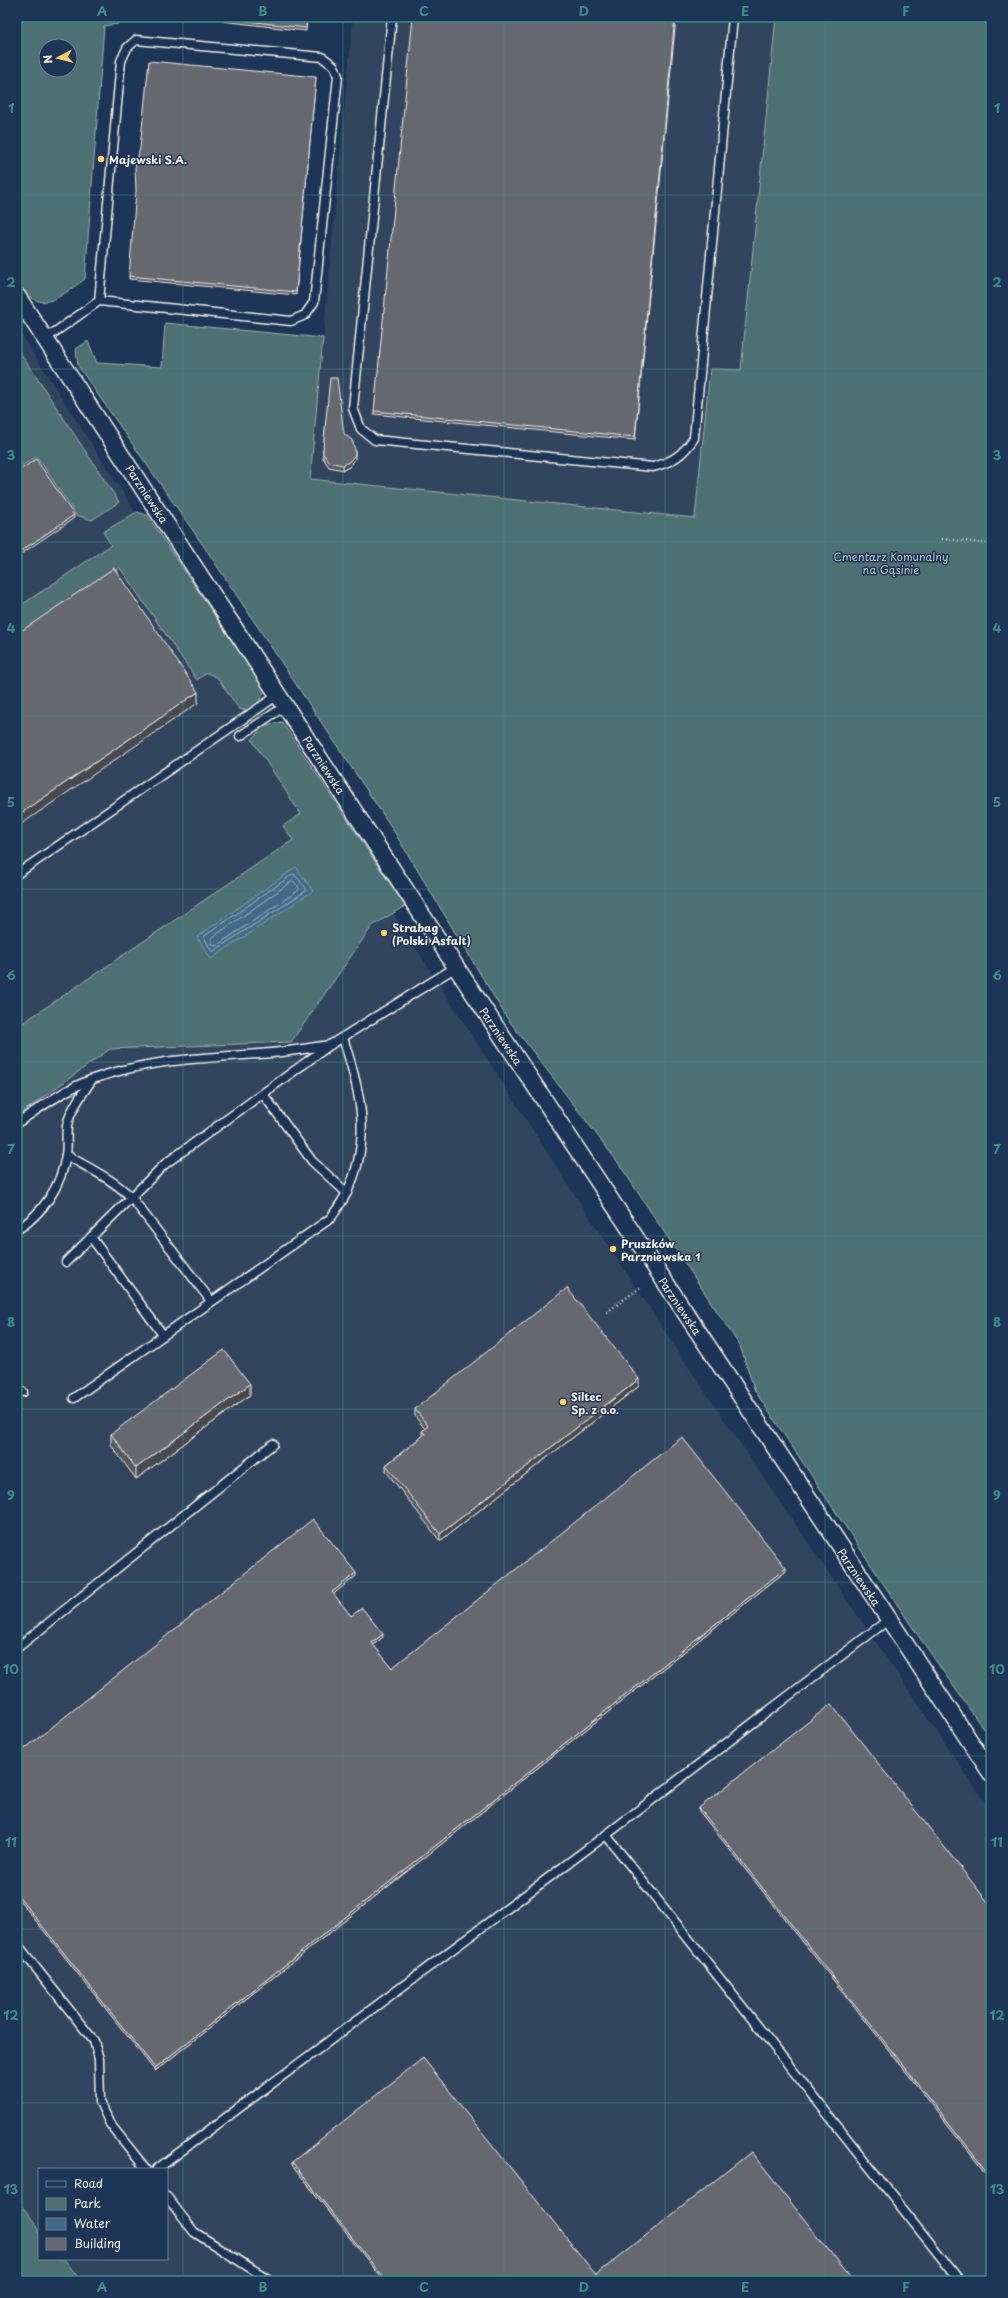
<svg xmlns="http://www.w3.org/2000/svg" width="1008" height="2298" font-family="'Playpen Sans',sans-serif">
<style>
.built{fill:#33445e}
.green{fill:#4e7072;stroke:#a1b0ad;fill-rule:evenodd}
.water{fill:#406a88;stroke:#88a0ae}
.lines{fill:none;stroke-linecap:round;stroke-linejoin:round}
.shore{stroke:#acbbc2;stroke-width:1}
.lane-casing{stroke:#f4f1e8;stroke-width:11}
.street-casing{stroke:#f4f1e8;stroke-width:19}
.path{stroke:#f4f1e8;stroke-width:2.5;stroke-dasharray:1 3;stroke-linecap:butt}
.lane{stroke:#1d3557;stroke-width:8}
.street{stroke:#1d3557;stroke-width:16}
.wall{fill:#585960;stroke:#f4f1e8}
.shaded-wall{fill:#47494e;stroke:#f4f1e8}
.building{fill:#666870;stroke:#f4f1e8}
.grid{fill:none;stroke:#3d8f86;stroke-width:1;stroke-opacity:0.55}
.poi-dot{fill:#ffd166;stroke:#1d3557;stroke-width:1.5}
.labels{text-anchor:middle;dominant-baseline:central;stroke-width:3;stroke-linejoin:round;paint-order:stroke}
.poi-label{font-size:11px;font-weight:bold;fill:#f4f1e8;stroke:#1d3557;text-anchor:start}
.street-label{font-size:11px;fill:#f4f1e8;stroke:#1d3557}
.park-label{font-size:11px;fill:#bac4bf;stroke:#1d3557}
.neatline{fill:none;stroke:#3d8f86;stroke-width:1.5}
.grid-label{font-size:13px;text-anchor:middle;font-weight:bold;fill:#3d8f86}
</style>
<rect width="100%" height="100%" fill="#1d3557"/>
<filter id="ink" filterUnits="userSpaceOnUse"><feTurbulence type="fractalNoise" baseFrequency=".025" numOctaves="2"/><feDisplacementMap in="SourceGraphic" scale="8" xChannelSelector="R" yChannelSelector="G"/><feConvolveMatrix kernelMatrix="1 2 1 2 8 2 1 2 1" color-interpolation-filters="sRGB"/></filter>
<g filter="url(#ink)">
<g class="built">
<polygon points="353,17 776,17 741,370 710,369 696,518 310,479"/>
<polygon points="17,328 565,1180 703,1389 991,1811 991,2281 81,2281 64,2259 167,2259 167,2169 39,2169 39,2228 17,2200"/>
</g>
<g class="green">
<path d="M17 17H119L118 24 104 26 85 279C59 297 40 317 17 283ZM46 46H70V70H46Z"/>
<polygon points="776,17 991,17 991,1740 913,1628 755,1391 740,1346 617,1161 507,1018 390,825 205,548 78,366 76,349 88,341 97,363 162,367 165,323 323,338 310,479 695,518 710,369 741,370"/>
<polygon points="17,348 119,502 92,520 76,515 38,458 36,457 17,469"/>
<polygon points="137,512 147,515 265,690 254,712 239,709 217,677 207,673 197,680 120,568 17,638 17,608 111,545 103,532"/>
<polygon points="282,722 405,906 372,926 291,1042 110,1049 17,1116 17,1027 293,840 283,826 301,814 252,740 264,725"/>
<polygon points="17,2200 39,2228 39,2259 64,2259 81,2281 17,2281"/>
</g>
<polygon class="water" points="296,867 313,891 211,959 197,937"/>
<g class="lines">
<g class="shore">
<polygon points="294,874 306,888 306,891 212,952 204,937"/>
<polygon points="293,881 299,887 299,890 216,946 213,945 211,939"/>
</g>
<defs>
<g id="lane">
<path d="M392 17 353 408 361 429 375 440 653 467C672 462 683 455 694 438L733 17"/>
<polyline points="45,339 99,301 291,321 305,315 314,302 338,76 334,66 322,57 136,40 127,48 121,61 99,301"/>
<polyline points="240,736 285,706"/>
<polyline points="17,874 278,695"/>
<polyline points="263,1094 312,1161 347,1193"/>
<path d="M17 1123C41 1107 65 1089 93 1079 151 1058 212 1058 272 1053 291 1051 311 1048 330 1045"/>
<path d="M66 1155C89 1168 112 1179 131 1197L211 1301"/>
<path d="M17 1230C43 1213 61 1187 66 1155 68 1144 65 1131 68 1121 73 1106 82 1094 91 1081"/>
<polyline points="91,1237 163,1335"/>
<polyline points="66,1262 165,1164 330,1045 456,967"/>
<polyline points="17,1390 23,1392"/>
<path d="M74 1398 331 1218C336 1210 343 1201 347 1192 373 1140 360 1090 343 1038"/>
<polyline points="17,1648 273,1444"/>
<polyline points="606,1835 960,2281"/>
<polyline points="17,1944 94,2041 99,2059 100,2102 110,2124 146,2169"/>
<polyline points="157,2169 606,1835 888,1620"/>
<polyline points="167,2197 194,2232 271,2281"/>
</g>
<polyline id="street" points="17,296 456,967 991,1773"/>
</defs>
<use href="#lane" class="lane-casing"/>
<use href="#street" class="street-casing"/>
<g class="path">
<polyline points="942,539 991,544"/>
<polyline points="989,641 991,628"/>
<polyline points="607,1312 641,1287"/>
</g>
<use href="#lane" class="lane"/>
<use href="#street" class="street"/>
</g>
<g class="wall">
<polygon points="307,17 306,31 222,21 222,18"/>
<polygon points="676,17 635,440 374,414 374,411"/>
<polygon points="316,77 296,295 129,279 129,276"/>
<polygon points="344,434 355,459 349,467 343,470 329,467 323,458 323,449"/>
<polygon points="639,1386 440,1541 386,1471 386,1465 422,1436 422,1431 425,1429 415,1416 415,1409"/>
<polygon points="250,1395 136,1479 111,1445 111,1434"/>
<polygon points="786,1571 155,2071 17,1897 17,1755 356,1576 333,1594 351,1616 383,1637 373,1645 392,1668"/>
<polygon points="699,1808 991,1906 991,2179 699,1811"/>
<polygon points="292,2162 596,2275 853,2281 384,2281 292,2165"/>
</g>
<g class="shaded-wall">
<polygon points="355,450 355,459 349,467 343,470 343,465"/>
<polygon points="74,515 74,518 18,556 18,553"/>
<polygon points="198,692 198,703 17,827 17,816"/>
<polygon points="639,1379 639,1386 440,1541 440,1534"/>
<polygon points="250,1384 250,1395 136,1479 136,1468"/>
<polygon points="786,1568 786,1571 155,2071 155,2068"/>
<polygon points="356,1573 356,1576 332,1595 332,1592"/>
<polygon points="383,1634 383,1637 372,1646 372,1643"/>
</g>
<g class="building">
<polygon points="222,17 307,17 306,28 222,18"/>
<polygon points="413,17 675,17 635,437 374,411"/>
<polygon points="149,61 316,77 296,292 129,276 136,191 135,168 140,148"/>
<polygon points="330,378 337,378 344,434 352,440 355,450 355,455 349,462 343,465 329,462 323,454 323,449"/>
<polygon points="36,459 74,515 18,553 17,551 17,472"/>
<polygon points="114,568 198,692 17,816 17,634"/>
<polygon points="567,1288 639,1379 440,1534 386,1465 425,1434 422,1431 428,1426 415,1409"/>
<polygon points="224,1350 250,1384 136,1468 111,1434"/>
<polygon points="682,1437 786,1568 155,2068 17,1894 17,1755 313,1519 356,1573 332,1592 351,1616 362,1608 383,1634 372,1643 392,1668"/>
<polygon points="831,1704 991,1906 991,2176 699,1808"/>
<polygon points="423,2058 596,2275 751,2152 853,2281 386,2281 292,2162"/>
</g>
</g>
<path class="grid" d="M183 17V2281M343 17V2281M504 17V2281M665 17V2281M825 17V2281M17 195H991M17 369H991M17 542H991M17 716H991M17 889H991M17 1062H991M17 1236H991M17 1409H991M17 1582H991M17 1756H991M17 1929H991M17 2103H991"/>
<g class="poi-dot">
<circle cx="101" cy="159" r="4"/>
<circle cx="384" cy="933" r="4"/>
<circle cx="613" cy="1249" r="4"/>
<circle cx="563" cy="1402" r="4"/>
</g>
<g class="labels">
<g class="poi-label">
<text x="109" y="159">Majewski S.A.</text>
<text x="392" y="927">Strabag<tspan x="392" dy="13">(Polski Asfalt)</tspan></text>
<text x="621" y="1243">Pruszków<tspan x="621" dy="13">Parzniewska 1</tspan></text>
<text x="571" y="1396">Siltec<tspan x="571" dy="13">Sp. z o.o.</tspan></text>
</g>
<g class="street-label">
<text transform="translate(147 494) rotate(57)">Parzniewska</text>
<text transform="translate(324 765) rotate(57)">Parzniewska</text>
<text transform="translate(501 1036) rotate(56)">Parzniewska</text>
<text transform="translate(680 1306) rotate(56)">Parzniewska</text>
<text transform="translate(859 1577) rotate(56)">Parzniewska</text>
</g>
<g class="park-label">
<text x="891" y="556">Cmentarz Komunalny<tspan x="891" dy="13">na Gąsinie</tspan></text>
</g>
</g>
<rect width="1008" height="2298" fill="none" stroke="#1d3557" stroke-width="44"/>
<rect x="38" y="2168" width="130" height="92" fill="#1d3557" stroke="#738091"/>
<rect x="46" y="2181" width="20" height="6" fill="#1d3557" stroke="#738091"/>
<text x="74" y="2188" font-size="12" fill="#f4f1e8">Road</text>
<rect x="46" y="2198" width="20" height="12" fill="#4e7072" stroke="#738091"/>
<text x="74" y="2208" font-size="12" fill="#f4f1e8">Park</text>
<rect x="46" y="2218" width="20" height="12" fill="#406a88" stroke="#738091"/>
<text x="74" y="2228" font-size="12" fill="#f4f1e8">Water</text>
<rect x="46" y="2238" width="20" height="12" fill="#666870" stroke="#738091"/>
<text x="74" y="2248" font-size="12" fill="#f4f1e8">Building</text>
<g transform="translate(58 58) rotate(263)"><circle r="19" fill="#1d3557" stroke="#738091"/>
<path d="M0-3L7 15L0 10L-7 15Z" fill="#ffd166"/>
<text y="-6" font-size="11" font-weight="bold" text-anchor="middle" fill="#f4f1e8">N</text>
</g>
<rect x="22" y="22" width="964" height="2254" class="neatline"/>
<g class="grid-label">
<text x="102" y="16">A</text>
<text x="263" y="16">B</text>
<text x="424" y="16">C</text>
<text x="584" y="16">D</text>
<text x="745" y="16">E</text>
<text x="906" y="16">F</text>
<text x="11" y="113">1</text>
<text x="997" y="113">1</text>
<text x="11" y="287">2</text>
<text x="997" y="287">2</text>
<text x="11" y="460">3</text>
<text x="997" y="460">3</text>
<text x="11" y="633">4</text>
<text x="997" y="633">4</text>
<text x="11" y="807">5</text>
<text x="997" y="807">5</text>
<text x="11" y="980">6</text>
<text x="997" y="980">6</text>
<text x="11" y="1154">7</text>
<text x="997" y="1154">7</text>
<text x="11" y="1327">8</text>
<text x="997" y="1327">8</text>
<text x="11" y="1500">9</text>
<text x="997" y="1500">9</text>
<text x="11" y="1674">10</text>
<text x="997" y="1674">10</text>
<text x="11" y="1847">11</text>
<text x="997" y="1847">11</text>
<text x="11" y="2020">12</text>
<text x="997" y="2020">12</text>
<text x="11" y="2194">13</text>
<text x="997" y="2194">13</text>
<text x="102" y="2292">A</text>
<text x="263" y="2292">B</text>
<text x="424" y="2292">C</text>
<text x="584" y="2292">D</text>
<text x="745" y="2292">E</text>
<text x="906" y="2292">F</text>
</g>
</svg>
